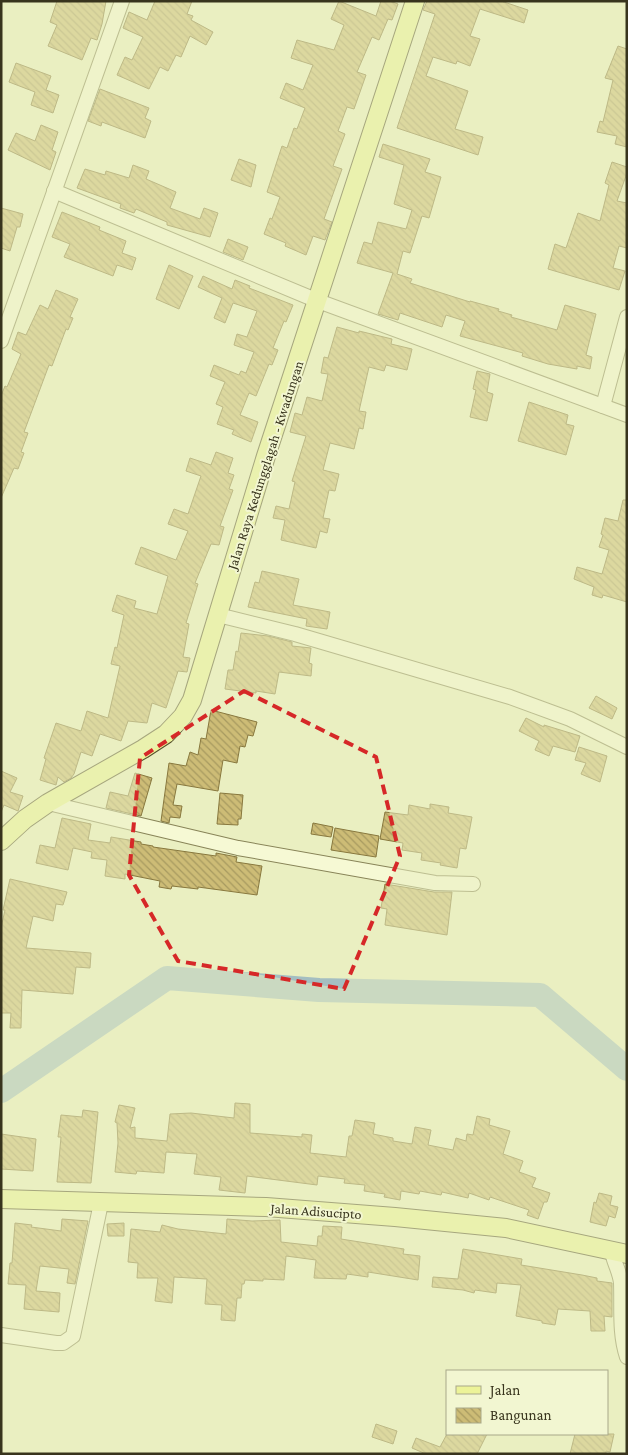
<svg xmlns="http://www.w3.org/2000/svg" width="628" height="1455" font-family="'Crimson Pro',serif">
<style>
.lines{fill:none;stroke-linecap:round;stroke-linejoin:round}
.river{stroke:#a4bec1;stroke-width:24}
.building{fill:url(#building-back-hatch);stroke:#88783e}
.minor-casing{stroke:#888458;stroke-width:16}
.major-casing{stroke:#56502d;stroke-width:20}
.minor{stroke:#f6f9d4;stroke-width:14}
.major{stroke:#ecf398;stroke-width:18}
.marked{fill:none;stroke:#d62828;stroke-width:4;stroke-dasharray:10 6;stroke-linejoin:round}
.labels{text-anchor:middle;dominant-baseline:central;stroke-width:4;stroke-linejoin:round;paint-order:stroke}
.street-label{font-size:14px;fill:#38341d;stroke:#f2f6d1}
</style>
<defs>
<pattern id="building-back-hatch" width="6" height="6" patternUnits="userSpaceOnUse" patternTransform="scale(1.25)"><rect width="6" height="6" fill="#cdbc76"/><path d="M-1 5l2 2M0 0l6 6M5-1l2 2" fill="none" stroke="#a79a60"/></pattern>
</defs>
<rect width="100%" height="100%" fill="#eaefc1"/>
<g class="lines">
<polyline class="river" points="1,1091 167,978 319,990 540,995 627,1069"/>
</g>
<g class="building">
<polygon points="57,1 106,1 102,24 97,40 91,38 82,60 48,46 57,25 50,22"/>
<polygon points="155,1 192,1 187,14 193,16 191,20 213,32 206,45 190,36 181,57 176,55 168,71 160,67 149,89 117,75 125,57 132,60 143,37 123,28 129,12 147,20"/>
<polygon points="339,1 376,16 381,1 390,1 398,4 392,20 388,19 379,40 372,37 357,72 366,75 354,109 347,107 338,131 345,134 333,166 342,169 324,219 332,222 325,240 313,236 306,255 285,246 286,243 264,234 270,218 272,219 280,197 267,192 282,146 287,148 294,128 297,129 305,108 280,98 286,83 303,90 313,65 291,58 297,40 334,50 344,25 331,19"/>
<polygon points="427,1 501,1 528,10 524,23 480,9 470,36 480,39 470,66 457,61 456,64 433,57 426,76 468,91 455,129 483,137 478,155 397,128 435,14 423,10"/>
<polygon points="618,46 627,49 627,147 615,144 617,136 597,132 600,121 603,122 613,80 605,78"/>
<polygon points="16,63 51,76 46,90 59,95 53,113 31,105 35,92 9,82"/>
<polygon points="100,89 149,108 145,118 151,121 145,138 102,122 101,126 88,121"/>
<polygon points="41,125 58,132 52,150 56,152 50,170 8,150 16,133 35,141"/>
<polygon points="383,144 430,159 425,172 441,177 429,218 422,216 410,253 403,251 397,274 412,279 410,283 470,302 470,301 499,309 498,311 512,315 511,317 557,330 565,305 596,314 586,355 592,357 590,369 577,366 577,369 548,364 522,356 523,353 460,336 465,321 446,315 442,327 400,313 398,320 378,314 393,273 357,263 364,242 372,244 378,222 406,229 412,210 394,204 404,165 379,157"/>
<polygon points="239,159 256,165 251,187 231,180"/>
<polygon points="612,162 627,167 627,173 617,201 627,203 627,248 619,246 613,268 625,271 619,290 548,269 555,244 566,248 578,213 600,221 609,185 605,183"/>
<polygon points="133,165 149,171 146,179 176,192 170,208 200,219 204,208 218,213 210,237 167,225 167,222 136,209 134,213 120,208 121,204 77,188 85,169 105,175 106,171 129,178"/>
<polygon points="1,208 23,214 20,227 17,227 10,251 1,248"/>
<polygon points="62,212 100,227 99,230 126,241 122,253 136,258 132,270 117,265 113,276 64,257 70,244 52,237"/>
<polygon points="228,239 248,247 243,260 223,252"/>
<polygon points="169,265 193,276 179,309 156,299"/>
<polygon points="203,276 232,289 235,280 250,286 249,288 293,305 286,322 284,321 273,348 278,350 272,365 269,364 256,396 249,393 240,415 258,422 251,442 232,434 234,430 217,424 223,407 216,404 225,382 210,376 214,365 239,375 241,371 246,373 254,352 234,345 237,334 247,337 257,311 233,303 225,323 214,318 222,298 198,287"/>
<polygon points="56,290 78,299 70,317 73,318 68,330 66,329 52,366 49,365 24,432 28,433 21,452 24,453 18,469 14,468 1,498 1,396 5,386 7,387 21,354 12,349 18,332 26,335 40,305 48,309"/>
<polygon points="337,327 359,333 359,331 392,339 391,344 412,349 407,370 386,365 384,371 369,367 359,411 366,412 363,429 359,428 354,449 330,443 323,470 339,474 335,491 329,490 323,518 330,519 327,533 320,531 316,548 281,540 285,520 273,518 276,506 289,509 295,482 292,481 306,436 290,432 295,413 302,415 307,397 322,401 328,374 321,373 324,357 328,358"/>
<polygon points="477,371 490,374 487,392 493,394 487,421 470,417 476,390 473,389"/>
<polygon points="529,402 568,415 566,424 574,426 566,455 518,441"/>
<polygon points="216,452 233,458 228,473 234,475 229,489 233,490 220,526 224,527 219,545 211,544 195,583 198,584 186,623 189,624 183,657 190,658 187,672 178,671 166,708 152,703 147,723 128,721 121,741 100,734 92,756 81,752 74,774 71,778 64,782 58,777 56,785 40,780 46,759 44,758 56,723 81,731 87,711 108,718 120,666 111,664 115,647 117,648 124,615 112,611 117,595 136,601 134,608 157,614 168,576 135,564 141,547 176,560 188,531 168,524 174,509 188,514 201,476 186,471 190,458 211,465"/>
<polygon points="623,500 627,500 627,602 603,595 602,598 592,595 594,587 574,579 577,567 602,574 609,550 599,547 603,535 601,534 605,518 618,521"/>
<polygon points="262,571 299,579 293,605 330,612 327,629 306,626 307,619 248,607 255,582 259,583"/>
<polygon points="241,633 268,636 292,642 292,646 311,648 309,663 312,664 311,676 279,672 275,694 256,691 256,693 225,689 228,670 233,670 236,651 238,652"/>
<polygon points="596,696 617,708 612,719 589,708"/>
<polygon points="211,710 257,722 253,736 248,735 245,747 240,746 237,763 223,760 218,791 177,784 173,805 182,806 180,818 170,817 169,823 161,821 169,763 186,766 190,752 198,755 201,738 206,739"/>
<polygon points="526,718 544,727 544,725 580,736 575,752 553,746 549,756 535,750 539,741 519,731"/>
<polygon points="579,747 607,756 600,782 581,774 586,763 575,760"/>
<polygon points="1,771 17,778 10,792 23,796 18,811 4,805 1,812"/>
<polygon points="135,773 152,778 141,816 106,808 110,792 128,796"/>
<polygon points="220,793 243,795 241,819 238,819 238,825 217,824"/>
<polygon points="430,804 449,807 448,813 472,817 466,849 460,848 457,868 440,865 441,863 421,860 422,853 402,850 403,843 380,839 385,812 408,815 409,805 430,809"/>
<polygon points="62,818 91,824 88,840 110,843 111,837 141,842 141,844 153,846 153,847 216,856 216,853 237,857 236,862 262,866 257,895 198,887 198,889 172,886 171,889 159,887 160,881 125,874 125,879 105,876 107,860 91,858 92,852 73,848 68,870 36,863 40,845 55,848"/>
<polygon points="313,823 333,827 331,837 311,834"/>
<polygon points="335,828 379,836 376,857 331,850"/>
<polygon points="10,879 67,892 63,905 56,904 53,921 33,916 26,948 91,953 90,968 76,967 73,994 22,990 21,1028 10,1028 11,1013 1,1013 1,928 5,910 3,910"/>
<polygon points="385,884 434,892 452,892 447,935 385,925 387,909 381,908"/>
<polygon points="235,1103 250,1104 250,1133 302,1137 302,1134 312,1135 310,1153 346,1157 349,1136 352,1136 355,1120 375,1123 373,1134 393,1138 393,1141 412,1144 415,1127 431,1130 428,1145 453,1150 456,1138 466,1141 467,1134 473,1135 477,1116 490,1119 489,1125 510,1131 503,1154 523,1161 519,1172 536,1178 532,1187 550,1193 547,1202 544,1202 538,1219 527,1215 529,1210 490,1197 489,1200 469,1193 468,1198 442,1192 441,1195 420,1191 419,1194 401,1191 400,1200 384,1197 385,1194 364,1191 365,1185 344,1183 345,1179 318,1176 317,1185 247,1176 245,1193 219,1190 221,1177 194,1174 197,1154 166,1152 164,1173 137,1171 136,1174 115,1172 118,1143 117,1123 115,1122 119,1105 135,1108 130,1128 135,1127 135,1138 167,1141 170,1114 191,1113 234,1118"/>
<polygon points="83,1110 98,1112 91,1183 57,1182 61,1137 58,1137 61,1115 82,1117"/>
<polygon points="1,1134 36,1139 33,1171 1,1169"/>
<polygon points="599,1193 612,1196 610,1205 618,1207 615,1218 609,1216 606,1226 590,1222 594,1202 596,1203"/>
<polygon points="62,1219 88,1221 75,1284 67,1283 69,1269 40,1266 36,1291 60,1293 59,1312 24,1309 26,1285 8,1284 10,1263 12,1263 15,1223 32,1225 31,1227 61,1231"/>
<polygon points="227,1219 252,1221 280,1220 281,1242 317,1246 318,1236 322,1236 323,1226 342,1227 341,1239 404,1249 403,1254 420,1256 418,1280 368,1272 368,1277 347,1274 346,1279 314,1278 316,1260 286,1256 284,1280 263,1279 263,1281 245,1280 244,1284 242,1284 241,1298 237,1298 235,1321 221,1320 222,1305 205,1304 207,1279 174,1277 172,1303 155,1301 158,1278 137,1278 138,1263 128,1262 131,1229 160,1232 162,1225 178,1229 226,1234"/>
<polygon points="124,1223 124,1236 108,1236 107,1224"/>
<polygon points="463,1249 522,1259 521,1265 582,1275 597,1278 597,1281 612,1283 612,1317 604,1316 605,1331 591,1331 590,1311 558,1309 555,1325 542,1323 542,1321 516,1316 521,1285 497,1283 496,1293 475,1290 474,1293 463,1290 432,1287 433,1277 458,1279"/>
<polygon points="376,1424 397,1431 393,1444 372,1437"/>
<polygon points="447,1434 487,1434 477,1454 426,1454 412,1448 416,1438 440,1447"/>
<polygon points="575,1434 614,1434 610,1452 606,1451 606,1454 570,1454"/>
</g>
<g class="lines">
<defs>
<g id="minor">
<polyline points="54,191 318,301 627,415"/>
<polyline points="1,341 122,1"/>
<polyline points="603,406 627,317"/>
<polyline points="218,615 295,634 510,697 570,719 627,747"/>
<polyline points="48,803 238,848 435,883 473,884"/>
<path d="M612 1252C614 1263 620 1272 621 1283 622 1308 619 1333 627 1357"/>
<polyline points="1,1335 56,1343 63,1343 73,1336 101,1203"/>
</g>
<g id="major">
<polyline points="1,841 25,819 48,803 143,749 166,734 183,716 192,700 266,456 415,1"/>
<polyline points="1,1199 266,1207 395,1217 506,1228 627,1254"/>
</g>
</defs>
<use href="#minor" class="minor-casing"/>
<use href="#major" class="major-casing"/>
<use href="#minor" class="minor"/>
<use href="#major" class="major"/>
</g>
<path d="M0 0H628V1455H0ZM244 691 376 757 400 856 344 989 178 961 129 875 140 758Z" fill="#eaefc1" fill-opacity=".55" fill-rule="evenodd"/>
<path class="marked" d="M244 691 376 757 400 856 344 989 178 961 129 875 140 758Z"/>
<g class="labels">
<g class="street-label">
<text transform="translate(265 465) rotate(-72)">Jalan Raya Kedungglagah - Kwadungan</text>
<text transform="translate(316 1211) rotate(4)">Jalan Adisucipto</text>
</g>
</g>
<rect width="628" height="1455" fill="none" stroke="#38341d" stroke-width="5"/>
<rect x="446" y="1370" width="162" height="65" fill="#f2f6d1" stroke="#a8a889"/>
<rect x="456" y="1386" width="25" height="8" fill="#ecf398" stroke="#a8a889"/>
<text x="490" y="1395" font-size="15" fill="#38341d">Jalan</text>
<rect x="456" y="1408" width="25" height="15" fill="url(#building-back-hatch)" stroke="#a8a889"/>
<text x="490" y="1420" font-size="15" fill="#38341d">Bangunan</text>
</svg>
